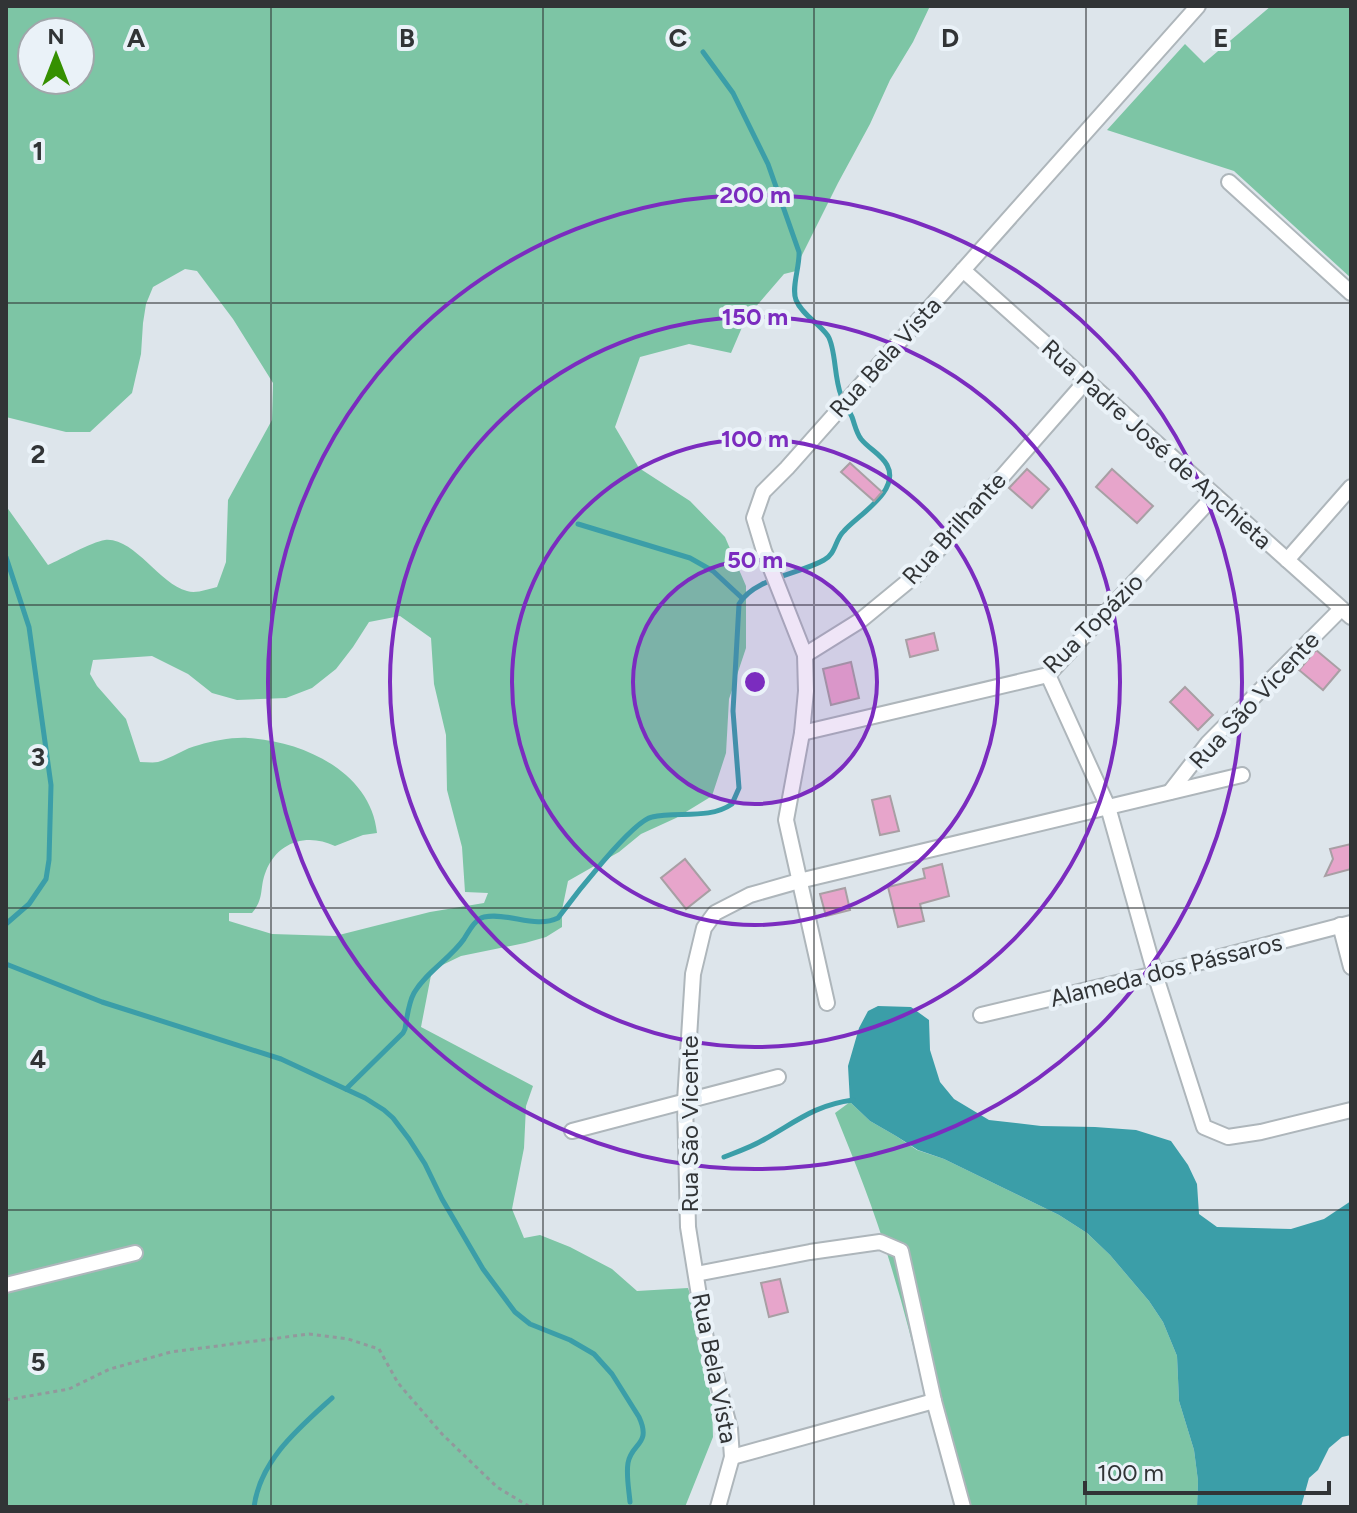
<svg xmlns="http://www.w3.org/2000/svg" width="1357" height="1513" font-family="Figtree,sans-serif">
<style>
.green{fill:#7dc5a5;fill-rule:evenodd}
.water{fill:#3b9ea8}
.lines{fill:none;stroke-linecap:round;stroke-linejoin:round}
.stream{stroke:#3b9ea8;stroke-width:5}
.building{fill:#e7a5cb;stroke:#a89fa4;stroke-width:2}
.street-casing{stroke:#aeb6bb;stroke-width:18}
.path{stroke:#92989c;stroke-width:3;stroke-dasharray:4 4;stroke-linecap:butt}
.street{stroke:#fff;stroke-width:14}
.grid{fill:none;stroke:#313436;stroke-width:2;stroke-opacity:0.55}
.ring{fill:none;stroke:#7b2cbf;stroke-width:4}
.labels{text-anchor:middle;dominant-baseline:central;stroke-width:8;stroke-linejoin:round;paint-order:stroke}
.street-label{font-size:24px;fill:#313436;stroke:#eaf2f8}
.grid-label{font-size:26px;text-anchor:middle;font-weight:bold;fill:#313436;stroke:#eaf2f8;stroke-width:8;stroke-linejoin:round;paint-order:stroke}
.centre{fill:#7b2cbf;stroke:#eaf2f8;stroke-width:4}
.ring-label{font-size:24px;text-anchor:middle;font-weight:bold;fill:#7b2cbf;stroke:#eaf2f8;stroke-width:8;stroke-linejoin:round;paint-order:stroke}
</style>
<rect width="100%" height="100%" fill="#dde5eb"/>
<g class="green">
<path d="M6 6H930L913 42 890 80 870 124 838 183 799 261 796 271 784 274 746 318 731 353 689 344 640 357 615 427 639 468 690 501 725 537 746 586V648L729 699 726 753 712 796 676 818 641 834 619 852 568 881 562 910V927L546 937 525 943 461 956 432 970 421 1027 533 1086 526 1106 524 1148 512 1209 524 1238 540 1235 570 1247 612 1269 637 1291 688 1288 699 1321V1338L712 1402 713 1437 685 1507H6V506L48 565C62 559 91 542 105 540 134 537 159 584 187 591 196 594 208 589 217 587L226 562 228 500 272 420 273 383 233 319 197 271 185 269 153 287 146 304 143 323 141 354 132 393 90 432H66L6 417ZM32 32H80V80H32ZM400 616 431 638 434 684 446 735 447 790 462 847 465 892 488 893 484 903 430 912 335 936 272 934 229 921V913H252C265 898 259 888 266 871 278 841 308 833 335 846L363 835 377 833C371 772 303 741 248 738 233 737 213 741 199 745 185 748 172 758 158 762 153 763 146 762 140 762L126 719 97 686 90 674 93 660 152 656 188 674 212 693 237 700 286 698 312 688 336 669 353 647 369 622Z"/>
<polygon points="1271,6 1351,6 1351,278 1234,171 1107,130 1185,44 1204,63"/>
<path d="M850 1102 870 1121 896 1136 917 1150 944 1159 1059 1215 1087 1233 1110 1255 1149 1301 1163 1322 1177 1356 1179 1401 1194 1450 1198 1481 1197 1507H956C931 1427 915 1344 890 1263 875 1212 855 1162 835 1113Z"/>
</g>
<polygon class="water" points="878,1006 911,1007 929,1020 930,1050 940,1082 954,1099 989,1120 1041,1126 1095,1127 1136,1130 1171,1141 1188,1165 1197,1184 1199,1214 1217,1227 1291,1229 1324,1219 1351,1201 1351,1435 1342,1437 1329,1448 1318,1470 1309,1478 1301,1507 1197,1507 1198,1481 1194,1450 1179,1401 1177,1356 1163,1322 1149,1301 1110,1255 1087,1233 1059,1215 944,1159 918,1150 896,1136 870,1121 850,1102 848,1066 859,1028 868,1011"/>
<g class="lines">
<g class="stream">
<polyline points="578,524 690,558 713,571 742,598"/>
<polyline points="6,557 29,627 51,785 49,860 46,879 29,904 6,924"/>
<path d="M6 964 102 1002 281 1059 365 1098 384 1110 393 1118 409 1139 425 1164 442 1199 483 1269 515 1312 530 1324 570 1340 594 1354 612 1374 639 1417C652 1445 631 1443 628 1463 626 1475 629 1490 630 1502"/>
<path d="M346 1089 403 1033 405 1029C407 1018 408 1004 414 993 426 972 450 959 464 939 469 931 475 919 484 917 509 912 535 929 558 918 572 899 632 821 652 817 677 811 709 820 732 804L739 788 733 711 739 604C754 578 800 574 824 560 836 554 835 539 844 531 858 515 901 491 887 465 881 454 869 449 861 439 856 432 855 425 852 417 849 410 844 403 841 395 834 378 836 349 828 336 819 323 802 315 796 300 791 288 800 266 799 252L768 164 733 93 703 52"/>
<path d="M724 1157C737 1152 752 1147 765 1139 797 1121 815 1105 853 1100"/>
<path d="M254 1507C260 1460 299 1428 332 1398"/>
</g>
</g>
<g class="building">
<polygon points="850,463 882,492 874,501 841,472"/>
<polygon points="1027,469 1049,489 1032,508 1009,488"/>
<polygon points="1112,469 1153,506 1137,523 1096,487"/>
<polygon points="934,633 938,650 910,657 906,640"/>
<polygon points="1316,650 1340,670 1323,690 1299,670"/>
<polygon points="851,662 859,698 831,705 823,669"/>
<polygon points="1185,687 1213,715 1198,730 1170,702"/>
<polygon points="890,796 899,831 880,835 872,800"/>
<polygon points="1351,844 1351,869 1325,876 1333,859 1330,849"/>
<polygon points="685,859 710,890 686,909 661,878"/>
<polygon points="942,864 949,896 920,904 924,921 898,927 888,887 925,878 923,869"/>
<polygon points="845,888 850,910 826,916 820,894"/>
<polygon points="780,1279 788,1312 769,1317 761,1283"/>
</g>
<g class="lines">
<defs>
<g id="street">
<polyline points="1229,182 1351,293"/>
<polyline points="963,270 1351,617"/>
<polyline points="1287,560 1351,487"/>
<polyline points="805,655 861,620 917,574 1086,381"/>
<polyline points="1048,675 1108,807 1155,974 1204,1127 1228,1137 1261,1132 1351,1110"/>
<polyline points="802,733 1048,675 1214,496"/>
<polyline points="1170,792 1208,743 1341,609"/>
<polyline points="1340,925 1351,967"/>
<polyline points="827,1003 786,820 802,733 806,691 805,655 764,551 754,518 763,492 787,468 1198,6"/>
<polyline points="981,1015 1155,974 1351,923"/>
<polyline points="572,1131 778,1077"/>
<polyline points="696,1274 810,1252 880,1242 901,1251 934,1401 963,1507"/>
<polyline points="6,1285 135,1253"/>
<polyline points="732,1457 934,1401"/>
<polyline points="718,1507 732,1457 730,1429 706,1339 688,1227 685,1101 693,974 704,928 715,913 750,895 799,881 1242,775"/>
</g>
</defs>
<use href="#street" class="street-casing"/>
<polyline class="path" points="6,1400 69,1389 110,1369 171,1352 309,1334 348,1339 379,1349 398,1383 442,1434 497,1487 530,1507"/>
<use href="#street" class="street"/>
</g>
<path class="grid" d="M271 6V1507M543 6V1507M814 6V1507M1086 6V1507M6 303H1351M6 605H1351M6 908H1351M6 1210H1351"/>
<circle cx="755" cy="682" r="122" fill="#7b2cbf" fill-opacity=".12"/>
<g class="ring">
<circle cx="755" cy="682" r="122"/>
<circle cx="755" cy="682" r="243"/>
<circle cx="755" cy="682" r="365"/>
<circle cx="755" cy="682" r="487"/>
</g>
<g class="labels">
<g class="street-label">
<text transform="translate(885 357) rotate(-48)">Rua Bela Vista</text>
<text transform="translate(1157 444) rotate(42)">Rua Padre José de Anchieta</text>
<text transform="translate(954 528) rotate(-48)">Rua Brilhante</text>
<text transform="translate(1093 623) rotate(-45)">Rua Topázio</text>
<text transform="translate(1254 700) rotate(-47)">Rua São Vicente</text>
<text transform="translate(1166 970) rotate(-14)">Alameda dos Pássaros</text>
<text transform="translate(689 1124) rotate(-90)">Rua São Vicente</text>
<text transform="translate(715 1368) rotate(79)">Rua Bela Vista</text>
</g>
</g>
<g class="grid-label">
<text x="136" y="47">A</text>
<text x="407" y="47">B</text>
<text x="678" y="47">C</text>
<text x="950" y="47">D</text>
<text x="1221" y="47">E</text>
<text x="38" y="160">1</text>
<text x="38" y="463">2</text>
<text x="38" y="766">3</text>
<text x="38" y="1068">4</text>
<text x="38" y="1371">5</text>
</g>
<circle cx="755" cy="682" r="12" class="centre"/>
<g class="ring-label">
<text x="755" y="203">200 m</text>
<text x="755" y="325">150 m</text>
<text x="755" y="447">100 m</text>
<text x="755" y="568">50 m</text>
</g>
<rect width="1357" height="1513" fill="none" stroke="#313436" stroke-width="16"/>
<g transform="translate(56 56)"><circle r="38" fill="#eaf2f8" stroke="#a0a6aa" stroke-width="2"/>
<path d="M0-6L14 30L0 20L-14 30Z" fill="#359000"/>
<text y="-12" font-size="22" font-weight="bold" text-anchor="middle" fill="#313436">N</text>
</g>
<path d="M1085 1481v12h244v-12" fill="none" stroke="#313436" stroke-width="4"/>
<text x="1097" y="1481" font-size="24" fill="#313436" stroke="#eaf2f8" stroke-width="6" paint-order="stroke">100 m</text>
</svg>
